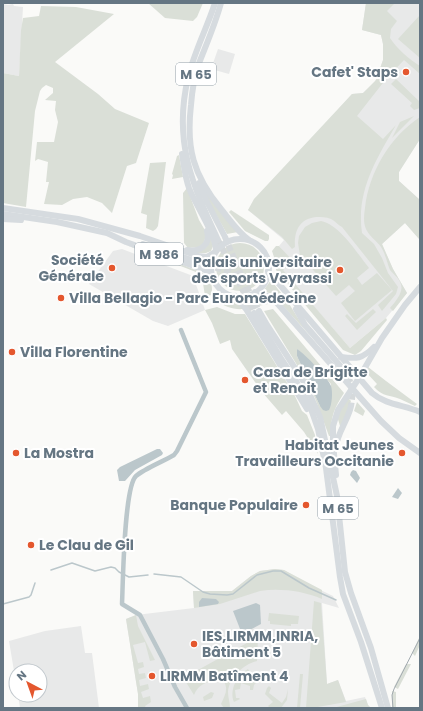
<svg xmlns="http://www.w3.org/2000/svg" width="423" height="711" font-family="Poppins,sans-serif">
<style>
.built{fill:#e8e9e9}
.green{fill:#dadfd7;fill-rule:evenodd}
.water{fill:#bbc7cb}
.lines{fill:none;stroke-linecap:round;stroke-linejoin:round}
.stream{stroke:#bbc7cb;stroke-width:1.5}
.canal{stroke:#bbc7cb;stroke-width:4.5}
.major-tunnel{stroke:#d5d9db;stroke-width:6;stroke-dasharray:6 3;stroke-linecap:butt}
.major{stroke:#d6dbdf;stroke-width:6}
.tram{stroke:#a2aab0;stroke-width:1}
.poi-dot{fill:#e4572e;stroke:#fff;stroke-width:1.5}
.labels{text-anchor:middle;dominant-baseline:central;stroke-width:4;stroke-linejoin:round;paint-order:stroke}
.shield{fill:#fff;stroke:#939fa8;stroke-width:1}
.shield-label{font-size:13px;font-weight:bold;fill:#657683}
.poi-label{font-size:14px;font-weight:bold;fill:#657683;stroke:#fff;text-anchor:start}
</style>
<rect width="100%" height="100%" fill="#fafaf8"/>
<g class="built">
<polygon points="366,3 420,3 420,139 399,172 399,181 420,200 420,240 405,223 382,244 393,269 407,293 386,318 350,348 282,270 292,261 279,246 284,240 248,210 352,94 363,93 375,82 383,60 383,44 381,35 362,30"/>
<polygon points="3,4 8,5 13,4 14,6 23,7 19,76 3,73"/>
<polygon points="218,49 235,54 229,74 211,69"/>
<polygon points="122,249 193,276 205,310 168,326 153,321 89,284 113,251"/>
<polygon points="275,569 284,570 306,583 333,596 339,608 322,603 327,684 338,680 346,701 365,697 368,705 371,708 138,708 138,694 126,619 136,615 194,608 193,591 232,591 251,576 260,571"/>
<polygon points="81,626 85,653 92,653 99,708 20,708 18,695 40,695 40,671 16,671 16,683 9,641 45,631"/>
</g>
<g class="green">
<polygon points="148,3 203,3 197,17 193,21 165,18"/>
<path d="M366 3H395L387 11 397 21 391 29 390 38C397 49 409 59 420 66V74L404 60 386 79 357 116 383 139 396 125C376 160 356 191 362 233L374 244 382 258 388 273 398 287 396 294 382 311 378 305 393 291 342 227C338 225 335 221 331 219 326 217 321 217 316 217 298 219 294 233 295 247L292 249 282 237 248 210 254 199 352 94 363 93 376 80 383 60V44L381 35 362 30Z"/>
<polygon points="41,6 76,7 114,14 55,62 98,94 115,109 149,123 136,163 127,166 112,213 102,203 87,197 73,199 62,205 44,204 49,182 46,182 48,162 38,159 35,161 37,142 54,142 58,122 55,110 56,101 45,100 53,93 53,88 46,85 42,88 40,91 35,111 26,207 3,203 3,73 19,76 21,30 23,18 39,16"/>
<polygon points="420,15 420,58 398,39"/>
<polygon points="396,79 420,102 420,108 414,110 410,106 412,103 391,84"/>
<polygon points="414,116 392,138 400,122"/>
<path d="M420 117V139L399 172V181L420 200V240L405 223 382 244 393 269 407 293 393 311 390 308C396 301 405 291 400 282 398 277 393 274 390 270 387 263 386 255 381 247 377 241 369 236 366 229 363 222 364 215 365 208 369 172 390 137 420 117Z"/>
<polygon points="179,155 183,177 172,179 173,175 172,174 177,156"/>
<polygon points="166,162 158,226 156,229 153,231 146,228 147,215 141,213 150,163"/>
<polygon points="203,187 238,232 227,234 208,200"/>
<polygon points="187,188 199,220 206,232 205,239 203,244 199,247 188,248 184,243 183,193"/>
<polygon points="231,210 269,235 269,239 268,241 265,241 245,231 229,212"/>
<path d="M321 221C340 225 357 253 369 268L357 278 362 285 377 273 392 290 355 321 341 303 355 291 349 285 336 296 300 255 298 243 299 236 305 227 312 223Z"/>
<polygon points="210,236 213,246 211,251 206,253 195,253"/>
<circle cx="240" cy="267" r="24"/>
<path d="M126 245 158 255 203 273C210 278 214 286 211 295L206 297 205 296 202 277 196 272Z"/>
<polygon points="276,246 279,246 293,261 283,270 350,348 386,318 387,320 361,351 355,355 343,350 276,270 276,263 272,251"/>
<polygon points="271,280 288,302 304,328 328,355 272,294 263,291"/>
<polygon points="257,297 270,299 274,303 274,305 268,304 248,308 243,300"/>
<path d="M223 298C232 298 237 302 243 309 234 310 223 306 217 301Z"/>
<polygon points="217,307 235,314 245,314 294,394 302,411 307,415 315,435 315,438 314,439 318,454 304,432 286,411 282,415 262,392 232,349 230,340 220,344 212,323 205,310"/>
<path d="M273 309 344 393C334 408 331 417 330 436H329L315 398 300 370 264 311ZM297 349 314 365 331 384V395L320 406 297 356Z"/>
<polygon points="373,309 376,312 357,330 345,316 347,314 356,323"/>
<path d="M368 367 386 381 417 404 415 406C410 404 405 401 400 399 390 395 383 397 374 387L377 384 365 371Z"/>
<polygon points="348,398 351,401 342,425 340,426 337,416"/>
<polygon points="357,402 365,411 363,416 354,411"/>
<path d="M275 569 284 570 322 590V599C303 591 280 588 260 591L220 604 194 608 193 591H232L251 576 260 571Z"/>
<polygon points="314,601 321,603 327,684 338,680 346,702 312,708 306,708"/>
<polygon points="269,613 299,616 298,624 291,624 291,626 270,624 270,621 268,621"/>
<polygon points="136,615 138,626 155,660 150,661 145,642 133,645 138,663 143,662 144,667 138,669 139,674 145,673 146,678 139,680 140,686 148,684 149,689 141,692 143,698 150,696 151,702 145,706 146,708 138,708 138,694 126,619"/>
<polygon points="420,636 420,645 415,656 412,653"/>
<path d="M258 637 257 661C244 664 229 677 228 692 228 697 230 703 230 708H224L221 704C224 697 229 690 224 682 212 680 199 682 194 695L184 679 187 676Z"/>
<polygon points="406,664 411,664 398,689 394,687"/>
<path d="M248 669 256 683 254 685 253 690H250V686L241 683 240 689 235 690 236 698H239L240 699 234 702C229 690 237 675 248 669Z"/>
<polygon points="300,674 303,674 300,708 297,708"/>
<polygon points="269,686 271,688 269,693 282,703 286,697 288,689 287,700 281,708 270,708 268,706 273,702 265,694 267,688"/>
<polygon points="392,691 396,692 396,708 392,708"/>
<polygon points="211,692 214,693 212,698 204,701 203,697"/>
<polygon points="366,699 368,705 371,708 333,708"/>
</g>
<g class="water">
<path d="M297 349C304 353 329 379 331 386 333 392 332 405 329 410L326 411 323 410 320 406 297 356Z"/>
<polygon points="157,449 160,449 163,453 162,455 135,470 125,481 119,481 117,470 120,467"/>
<polygon points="353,470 356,471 360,478 357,483 350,475 351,472"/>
<polygon points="398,488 402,493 398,499 392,497"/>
<polygon points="202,598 216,599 219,602 218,604 199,607 199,602"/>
<polygon points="256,603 260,605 261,624 242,634 233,611"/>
</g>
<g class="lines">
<g class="stream">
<polyline points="51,570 72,563 95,571 111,567 115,568 119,572 129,577 148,575"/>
<polyline points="154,574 181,577 203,592 210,594 227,595 233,594 257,575 273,571 281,571 309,588 336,600"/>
<polyline points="3,604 29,597 31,595 35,583"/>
</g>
<path class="canal" d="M181 330 206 392 177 451 174 455C164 461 144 469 136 476 124 487 123 583 122 604L140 615 163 659 175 687 187 708"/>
<g class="major-tunnel">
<polyline points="225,237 242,277 259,311"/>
<polyline points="218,240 254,313"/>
<polyline points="207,265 227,271 236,281"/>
<path d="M343 369C352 381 354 391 351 406"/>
</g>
<g class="major">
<path d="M215 3C207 28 194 52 188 78 173 141 192 184 218 240"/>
<path d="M221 3C215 25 206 45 198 66 194 78 192 92 191 105 186 148 193 175 221 209 230 220 238 232 249 240"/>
<path d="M182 154C184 166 185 177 189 188 196 206 216 235 216 251"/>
<polyline points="199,183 207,202 225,237"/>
<polyline points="3,208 78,219 140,236 198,256 207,257 215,252"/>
<polyline points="3,214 57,222 107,233 126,242 205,270 212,275"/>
<polyline points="3,219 21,220"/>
<circle cx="240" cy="268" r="29"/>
<polyline points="143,244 207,265"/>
<path d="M187 250C200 252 211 245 207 231"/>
<path d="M268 271 372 393C386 405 404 405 420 412"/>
<polyline points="255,292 271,297 276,302 381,421 399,438 420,453"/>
<polyline points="235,296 246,309 307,409"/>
<polyline points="296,309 305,325 343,369"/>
<polyline points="259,311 267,325 304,382 320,417 337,496 345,572 351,593 371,648 388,708"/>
<polyline points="254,313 282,360 296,381 311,409 318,429 326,468 340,577 343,594 361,642 382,708"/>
<path d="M341 357C357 359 362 359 374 347"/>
<path d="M336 446C338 432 348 420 351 406"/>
<polyline points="336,475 333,443 333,426 338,410 359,378 382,338 405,305 420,287"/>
</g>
<polyline class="tram" points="393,708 392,695 394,689 420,638"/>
</g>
<g class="poi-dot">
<circle cx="406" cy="72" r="4"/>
<circle cx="112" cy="268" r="4"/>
<circle cx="340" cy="270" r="4"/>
<circle cx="61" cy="298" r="4"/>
<circle cx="12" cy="352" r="4"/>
<circle cx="245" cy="380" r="4"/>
<circle cx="16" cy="453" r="4"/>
<circle cx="402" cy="453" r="4"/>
<circle cx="306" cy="505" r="4"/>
<circle cx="31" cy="545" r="4"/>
<circle cx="194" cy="644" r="4"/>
<circle cx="152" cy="676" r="4"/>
</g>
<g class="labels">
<g class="shield">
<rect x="176" y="63" width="40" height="22" rx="3"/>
<rect x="135" y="243" width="48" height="22" rx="3"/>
<rect x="318" y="497" width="40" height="22" rx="3"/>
</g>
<g class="shield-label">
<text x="196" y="74">M 65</text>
<text x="159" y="254">M 986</text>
<text x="338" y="508">M 65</text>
</g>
<g class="poi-label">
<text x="398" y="72" text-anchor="end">Cafet' Staps</text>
<text x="104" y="260" text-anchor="end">Société<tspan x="104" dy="16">Générale</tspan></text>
<text x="332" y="262" text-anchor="end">Palais universitaire<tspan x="332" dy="16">des sports Veyrassi</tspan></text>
<text x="69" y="298">Villa Bellagio - Parc Euromédecine</text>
<text x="20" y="352">Villa Florentine</text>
<text x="253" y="372">Casa de Brigitte<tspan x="253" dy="16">et Renoit</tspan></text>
<text x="394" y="445" text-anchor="end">Habitat Jeunes<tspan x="394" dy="16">Travailleurs Occitanie</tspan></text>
<text x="24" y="453">La Mostra</text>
<text x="298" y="505" text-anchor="end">Banque Populaire</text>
<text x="39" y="545">Le Clau de Gil</text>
<text x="202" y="636">IES,LIRMM,INRIA,<tspan x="202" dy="16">Bâtiment 5</tspan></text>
<text x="160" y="676">LIRMM Batîment 4</text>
</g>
</g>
<rect width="423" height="711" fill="none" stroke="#657683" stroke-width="8"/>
<g transform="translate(28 683) rotate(319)"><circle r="19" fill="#ffffff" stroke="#c1c8cd"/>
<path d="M0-3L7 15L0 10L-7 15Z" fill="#e4572e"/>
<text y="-6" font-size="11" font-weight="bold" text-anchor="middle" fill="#657683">N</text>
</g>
</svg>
